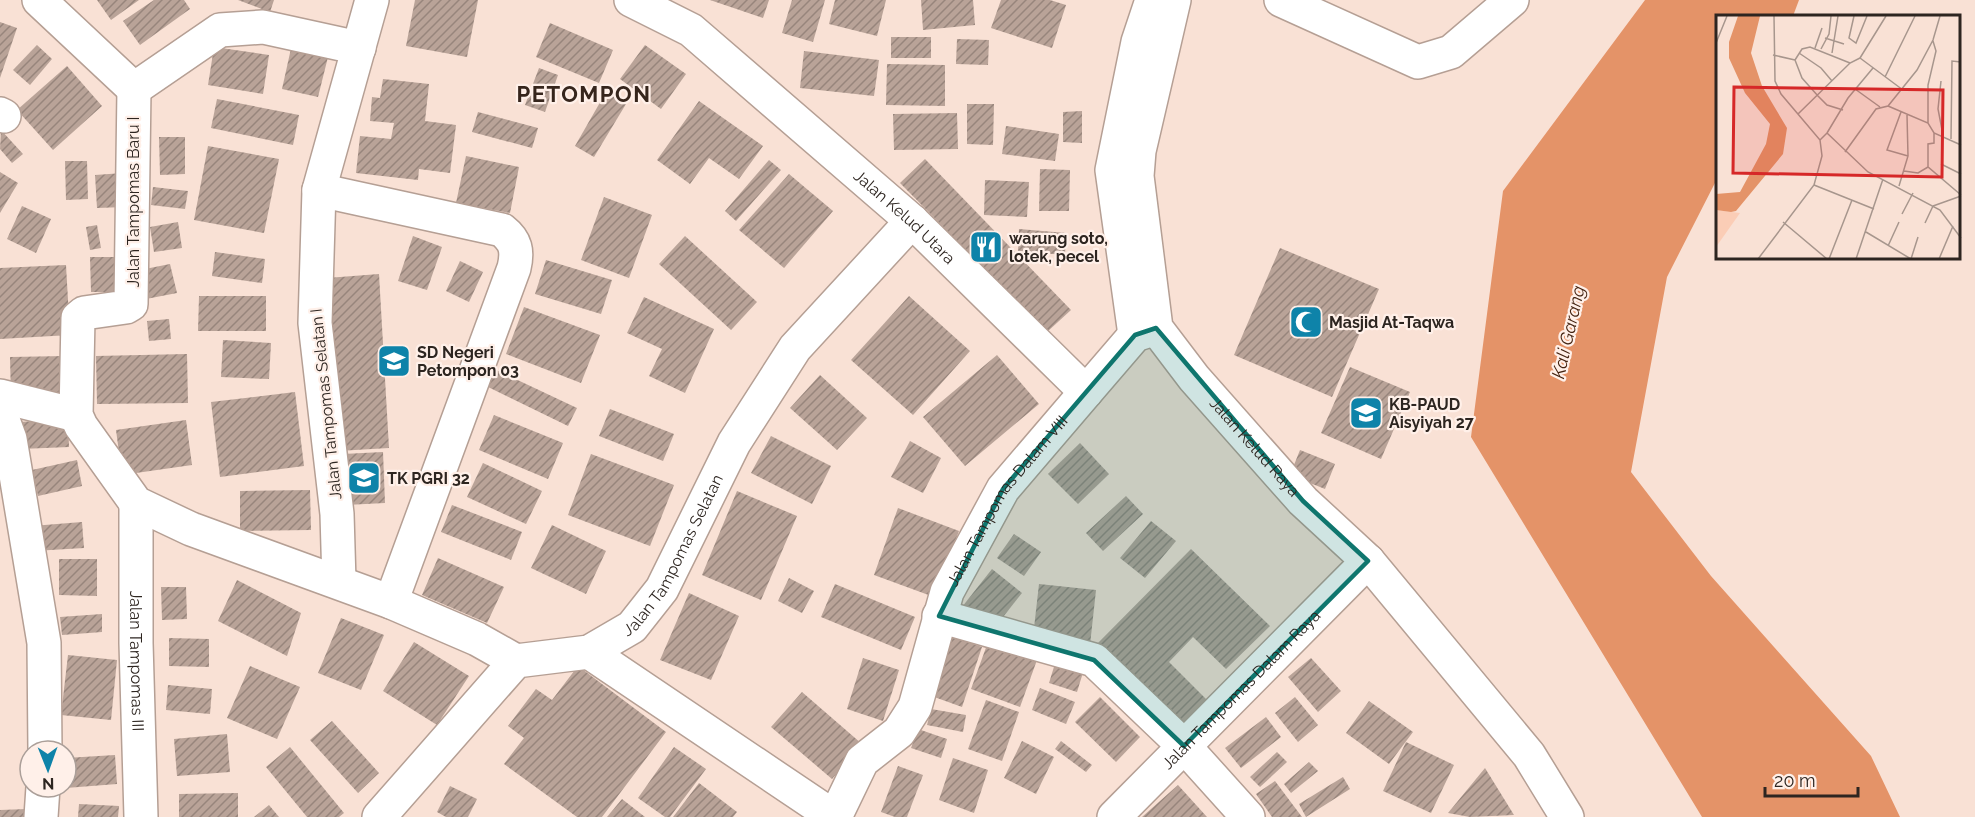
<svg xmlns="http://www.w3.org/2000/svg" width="1975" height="817" font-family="Raleway,sans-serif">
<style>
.water{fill:#e49368}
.building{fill:url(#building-hatch)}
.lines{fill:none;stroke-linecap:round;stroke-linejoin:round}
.minor-casing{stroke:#b59f94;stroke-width:36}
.major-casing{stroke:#b59f94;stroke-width:36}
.minor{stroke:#fff;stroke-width:33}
.major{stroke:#fff;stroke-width:33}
.marked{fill:#0f766e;fill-opacity:0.2;stroke:#0f766e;stroke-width:4.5;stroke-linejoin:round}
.labels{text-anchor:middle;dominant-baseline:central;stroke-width:4.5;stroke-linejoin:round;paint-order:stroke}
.street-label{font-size:16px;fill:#2d2520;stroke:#fff0e9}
.poi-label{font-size:16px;font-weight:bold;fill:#2d2520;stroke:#fff0e9;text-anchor:start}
.water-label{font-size:18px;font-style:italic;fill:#442311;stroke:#fff0e9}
.district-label{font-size:22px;font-weight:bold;letter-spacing:1.5px;fill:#36251c;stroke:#fff0e9}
.inset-road{fill:none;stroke:#a7968d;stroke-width:1.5}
.view{fill:#d62828;fill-opacity:0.15;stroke:#d62828;stroke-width:3}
.inset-edge{fill:none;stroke:#2d2520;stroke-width:3}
</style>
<defs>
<pattern id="building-hatch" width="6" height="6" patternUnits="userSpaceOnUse" patternTransform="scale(1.5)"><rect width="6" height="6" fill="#b9a398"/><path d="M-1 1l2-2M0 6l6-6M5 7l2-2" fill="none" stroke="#97857c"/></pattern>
</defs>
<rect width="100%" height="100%" fill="#f9e1d5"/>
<polygon class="water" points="1645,0 1799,0 1793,16 1717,16 1717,179 1667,277 1631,472 1711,576 1871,756 1900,817 1702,817 1471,437 1503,191"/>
<g class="building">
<polygon points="97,0 139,0 111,20"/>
<polygon points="154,0 184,0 190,9 140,45 123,21"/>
<polygon points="238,0 274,0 270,12"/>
<polygon points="415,0 478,0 467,57 406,46"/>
<polygon points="710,0 769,0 763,18"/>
<polygon points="792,0 825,0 813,42 782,33"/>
<polygon points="835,0 886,0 877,36 829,24"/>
<polygon points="921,0 973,0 975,25 923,30"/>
<polygon points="1001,0 1050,0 1066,5 1052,48 991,28"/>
<polygon points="0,22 17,28 0,78"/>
<polygon points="550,23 613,50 599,83 536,57"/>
<rect x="891" y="37" width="40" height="21"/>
<polygon points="957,39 989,40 988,65 956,64"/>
<polygon points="292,44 329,53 318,97 282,89"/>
<polygon points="37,45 52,59 30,85 13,70"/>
<polygon points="645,45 686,74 661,109 620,79"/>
<polygon points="214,47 269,55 263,94 208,85"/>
<polygon points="804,51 879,60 874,96 800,88"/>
<polygon points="887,64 945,65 945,106 886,105"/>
<polygon points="67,66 102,106 53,150 17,110"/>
<polygon points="539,68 558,75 545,112 525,105"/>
<polygon points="383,79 429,84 425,121 456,125 450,173 419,169 418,180 356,173 360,136 391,139 394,123 370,121 372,97 380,98"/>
<polygon points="606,92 626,104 594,157 575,146"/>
<polygon points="217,99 299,115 293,145 211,128"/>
<polygon points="699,101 763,146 739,179 709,158 690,184 657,160"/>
<polygon points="967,104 994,104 993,145 967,144"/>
<polygon points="1082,111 1082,143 1063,142 1063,112"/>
<polygon points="478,112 538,128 532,148 472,132"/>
<polygon points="957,113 958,149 894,150 893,114"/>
<polygon points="1006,126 1059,134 1055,161 1002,154"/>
<polygon points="1,130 23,154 12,163 0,149"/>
<polygon points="159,137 185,137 185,174 160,175"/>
<polygon points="208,146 279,159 264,233 194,220"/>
<polygon points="466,156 519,167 510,213 456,203"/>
<polygon points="925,159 1071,310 1047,332 900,183"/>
<polygon points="769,160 781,170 736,221 725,211"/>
<polygon points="65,161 87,161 88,199 66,200"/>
<polygon points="1040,169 1070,170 1069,211 1039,211"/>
<polygon points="0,172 18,183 0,213"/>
<polygon points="123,173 125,207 97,208 95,175"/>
<polygon points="789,174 833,211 784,268 739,230"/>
<polygon points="985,180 1029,182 1027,217 984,215"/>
<polygon points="153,187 188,191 185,209 151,205"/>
<polygon points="604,197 652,215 629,278 581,260"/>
<polygon points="22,206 51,219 36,253 7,239"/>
<polygon points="178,222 182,248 154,252 150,227"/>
<polygon points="97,225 101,248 90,250 86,227"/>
<polygon points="1019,229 1066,233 1065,255 1018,251"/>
<polygon points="413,236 442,247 427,290 398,281"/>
<polygon points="685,236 757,302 731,330 659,264"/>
<polygon points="1280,248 1379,289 1332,397 1234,355"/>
<polygon points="215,252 265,259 262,283 212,276"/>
<polygon points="90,257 125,257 126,292 91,292"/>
<polygon points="546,260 612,280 601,314 535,294"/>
<polygon points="460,261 483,272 469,302 446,291"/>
<polygon points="170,264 177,293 146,299 140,270"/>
<polygon points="66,265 70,335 0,339 0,268"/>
<polygon points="379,274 389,448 338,451 327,278"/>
<polygon points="199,296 266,296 266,331 198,331"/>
<polygon points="909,296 970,351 913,415 851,360"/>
<polygon points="644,297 714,329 685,393 649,376 662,349 627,333"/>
<polygon points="524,307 600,335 581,383 506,354"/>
<polygon points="169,319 171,339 149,341 147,321"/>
<polygon points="223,340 271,343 269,379 221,377"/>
<polygon points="187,354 188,403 97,404 96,356"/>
<polygon points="997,355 1039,404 965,466 923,417"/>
<polygon points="65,356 66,397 11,398 10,357"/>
<polygon points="1350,367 1410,392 1381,459 1321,433"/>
<polygon points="492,368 577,408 568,426 484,385"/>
<polygon points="820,375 867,418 837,450 790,408"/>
<polygon points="295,392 304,466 220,477 211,402"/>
<polygon points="610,409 674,434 663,461 599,436"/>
<polygon points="494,415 563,443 548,479 479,450"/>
<polygon points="68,419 69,447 21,449 19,422"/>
<polygon points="186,420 192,465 122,475 116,430"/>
<polygon points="771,436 831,466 812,504 751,473"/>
<polygon points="910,441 941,458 923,493 891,477"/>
<polygon points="1080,443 1109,474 1078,504 1048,474"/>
<polygon points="1300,450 1335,464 1325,489 1290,475"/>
<polygon points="383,452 385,503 346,505 343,454"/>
<polygon points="591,454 674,485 650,546 568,515"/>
<polygon points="77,460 82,486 38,496 32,470"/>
<polygon points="483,463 542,491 526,524 467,497"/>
<polygon points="310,490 311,530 240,531 240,491"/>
<polygon points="737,491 797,516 761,600 702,575"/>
<polygon points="1126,496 1143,514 1103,551 1086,533"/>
<polygon points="452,505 522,532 511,560 441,532"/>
<polygon points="898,508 959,531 934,597 874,575"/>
<polygon points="1151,521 1176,541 1145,578 1120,558"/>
<polygon points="82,522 84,548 34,551 32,526"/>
<polygon points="552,525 606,551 586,594 531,568"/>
<polygon points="1014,534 1041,552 1024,576 997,558"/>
<polygon points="1191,549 1270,626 1226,669 1193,637 1169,662 1208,701 1183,727 1097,644"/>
<polygon points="438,558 504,587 487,623 422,595"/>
<polygon points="59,559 97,559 97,596 59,595"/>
<polygon points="992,569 1022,593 992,631 962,607"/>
<polygon points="789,578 814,591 802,613 778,601"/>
<polygon points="237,580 301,613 287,656 218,621"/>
<polygon points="835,584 915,617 901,650 821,617"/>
<polygon points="1039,584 1096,590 1090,645 1033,637"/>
<polygon points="161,587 186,587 187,619 162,620"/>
<polygon points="689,593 739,616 711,680 660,660"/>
<polygon points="102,614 102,632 62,635 60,617"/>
<polygon points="341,618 384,635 361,690 318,673"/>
<polygon points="947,635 982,647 962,707 926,694"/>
<polygon points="169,638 209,639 209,667 169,666"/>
<polygon points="414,642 469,676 437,725 383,691"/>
<polygon points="988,642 1037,660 1020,707 971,689"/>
<polygon points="68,655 117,660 111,720 61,715"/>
<polygon points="1057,657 1085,666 1077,692 1049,683"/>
<polygon points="863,658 899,670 883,721 847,709"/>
<polygon points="1311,658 1341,691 1318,712 1288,677"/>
<polygon points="250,666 300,687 277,739 227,718"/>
<polygon points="578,666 666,732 602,817 577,817 504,764 524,738 508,726 536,689 552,700"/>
<polygon points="168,685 212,689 210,714 166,710"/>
<polygon points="1040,688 1075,702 1066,724 1032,710"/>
<polygon points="802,692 862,744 832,779 771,727"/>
<polygon points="1100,697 1140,737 1116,762 1075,722"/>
<polygon points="1295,697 1318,725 1298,742 1275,713"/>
<polygon points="986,700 1019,712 1002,761 968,749"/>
<polygon points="1369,701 1413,732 1389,764 1346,733"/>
<polygon points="931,709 966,715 963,732 927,725"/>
<polygon points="1266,717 1281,737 1241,768 1225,748"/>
<polygon points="332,721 379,773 358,793 310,740"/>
<polygon points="918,729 947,739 941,758 911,748"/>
<polygon points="227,734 230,772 177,776 174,739"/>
<polygon points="1022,741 1054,757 1036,794 1004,778"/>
<polygon points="1061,741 1092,765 1086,772 1055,749"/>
<polygon points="1406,742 1454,765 1431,813 1383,791"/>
<polygon points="290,747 344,813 339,817 307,817 266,767"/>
<polygon points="674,747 706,769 670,817 665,817 638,798"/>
<polygon points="1277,752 1287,762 1260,787 1250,777"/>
<polygon points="115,755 117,784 66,788 66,758"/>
<polygon points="953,758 988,770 974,813 939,800"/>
<polygon points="1309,762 1318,771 1291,793 1284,784"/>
<polygon points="898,766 923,775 907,817 895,817 881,812"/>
<polygon points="1485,768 1514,815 1470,817 1448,813"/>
<polygon points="1343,777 1350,789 1306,817 1299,804"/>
<polygon points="1275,781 1302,817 1272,817 1256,794"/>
<polygon points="699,783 737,812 733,817 673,817"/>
<polygon points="1178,785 1207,817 1142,817"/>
<polygon points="450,786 477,799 468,817 446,817 437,812"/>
<polygon points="238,793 238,817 179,817 179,794"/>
<polygon points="622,799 645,817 607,817"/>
<polygon points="79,804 119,806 118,817 78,817"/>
<polygon points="269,805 279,817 254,817"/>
<polygon points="27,809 27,817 0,817 0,810"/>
</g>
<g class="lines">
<defs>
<g id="minor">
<polyline points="39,0 134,89 220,30 263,27 359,48"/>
<path id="s1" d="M631 0 691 30 912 221 1086 392 1135 335 1156 328"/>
<polyline points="1281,0 1418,62 1451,52 1512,0"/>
<polyline points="134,89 131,304 126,307 84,313 78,318 76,415 81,426 136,503 191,529 391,602 477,639 516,661"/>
<polyline points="0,114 4,116"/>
<path d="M319 190 502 230C516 241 518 251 514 268L391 602"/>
<polyline points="1135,335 1112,170 1138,42 1152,0"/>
<polyline points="0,396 76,415"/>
<polyline points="0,412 10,439 44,643 45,751"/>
<path id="s2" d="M136 503V643L141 817"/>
<polyline points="339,582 337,514 315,323 319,190 372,0"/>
<polyline points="939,616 1094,660 1184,746 1248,817"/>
<polyline points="589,652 834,817"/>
<polyline points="41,817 43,787"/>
<path id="s3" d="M379 817 516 661 589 652 632 627 662 589 734 443 795 348 912 221"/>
<path id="s4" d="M835 817 862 761 899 732 915 707 947 592 1003 489 1086 392"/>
<path id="s5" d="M1114 817 1368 561"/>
</g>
<g id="major">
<path id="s6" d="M1174 0 1139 151 1137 176 1156 328 1194 378 1303 501 1368 561 1529 755 1567 817"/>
</g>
</defs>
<use href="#minor" class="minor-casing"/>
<use href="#major" class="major-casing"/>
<use href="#minor" class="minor"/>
<use href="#major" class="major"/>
</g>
<path class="marked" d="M1156 328 1303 501 1368 561 1184 746 1094 660 939 616 1003 489 1135 335Z"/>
<defs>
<symbol id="restaurant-square" viewBox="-11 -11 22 22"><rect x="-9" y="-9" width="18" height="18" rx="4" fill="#0e83a9" stroke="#fff0e9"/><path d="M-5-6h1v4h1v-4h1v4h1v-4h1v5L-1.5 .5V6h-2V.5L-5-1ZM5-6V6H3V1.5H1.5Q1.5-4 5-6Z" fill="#fff"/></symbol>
<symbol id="mosque-square" viewBox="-11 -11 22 22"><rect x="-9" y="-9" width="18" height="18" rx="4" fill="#0e83a9" stroke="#fff0e9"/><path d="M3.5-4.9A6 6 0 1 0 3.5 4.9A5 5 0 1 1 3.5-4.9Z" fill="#fff"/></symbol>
<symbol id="school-square" viewBox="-11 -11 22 22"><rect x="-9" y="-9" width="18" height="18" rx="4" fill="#0e83a9" stroke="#fff0e9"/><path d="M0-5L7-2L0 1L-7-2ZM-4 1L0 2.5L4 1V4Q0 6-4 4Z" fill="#fff"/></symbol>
</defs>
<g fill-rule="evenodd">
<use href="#restaurant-square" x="967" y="228" width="38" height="38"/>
<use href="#mosque-square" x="1287" y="303" width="38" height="38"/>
<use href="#school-square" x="375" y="342" width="38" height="38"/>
<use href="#school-square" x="1347" y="394" width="38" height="38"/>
<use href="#school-square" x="345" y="459" width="38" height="38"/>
</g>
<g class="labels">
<g class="street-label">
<text transform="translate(133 202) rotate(-90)">Jalan Tampomas Baru I</text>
<text stroke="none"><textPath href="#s1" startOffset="351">Jalan Kelud Utara</textPath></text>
<text transform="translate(326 404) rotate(-96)">Jalan Tampomas Selatan I</text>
<text stroke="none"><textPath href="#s6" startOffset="488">Jalan Kelud Raya</textPath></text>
<text stroke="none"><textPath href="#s4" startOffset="368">Jalan Tampomas Dalam VIII</textPath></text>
<text stroke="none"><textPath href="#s3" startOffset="414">Jalan Tampomas Selatan</textPath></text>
<text stroke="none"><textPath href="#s2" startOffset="158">Jalan Tampomas III</textPath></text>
<text stroke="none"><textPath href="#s5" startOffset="180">Jalan Tampomas Dalam Raya</textPath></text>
</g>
<g class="poi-label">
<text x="1009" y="238">warung soto,<tspan x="1009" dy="18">lotek, pecel</tspan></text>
<text x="1329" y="322">Masjid At-Taqwa</text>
<text x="417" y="352">SD Negeri<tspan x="417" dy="18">Petompon 03</tspan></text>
<text x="1389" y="404">KB-PAUD<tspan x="1389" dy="18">Aisyiyah 27</tspan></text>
<text x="387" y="478">TK PGRI 32</text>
</g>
<g class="water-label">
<text transform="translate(1568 332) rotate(-77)">Kali Garang</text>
</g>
<g class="district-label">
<text x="584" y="94">PETOMPON</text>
</g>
</g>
<g transform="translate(1716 15)">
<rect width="244" height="244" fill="#f9e1d5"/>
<path d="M0 195 24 198 0 232Z" fill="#fbcdb6"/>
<path d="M22 1H44L35 38 46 71 71 113 67 139 20 196 15 197 0 195V179L24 177 50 129 54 109 29 78 13 43V27Z" fill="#e49368"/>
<path class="inset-road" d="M138 1 133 23 140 28 151 1M109 23 128 29M0 28 11 1M99 33 106 13M105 34 113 19 115 1M83 38 105 53 116 66M116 38 122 1M57 40 79 45M144 43 187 75M144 43 170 1M79 45 86 63 102 81 111 90 127 95M79 45 86 34 94 32 134 48M169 62 199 1M225 66 222 94 227 120M139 74 164 92M172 91 212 108 218 118 245 130M185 97 171 135 192 141M82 99 134 48 144 43M212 108V70L220 36 217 26M111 118 132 83 157 53M235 124 236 46 245 47M104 125 111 118 152 157 224 195 245 223M129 137 160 94 172 91 201 55 217 25 224 1M225 149 245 159M212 152V129L218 128V118M188 156 202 158 212 152 245 180M98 170 158 194M183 171 192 141 191 100M217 191 245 181M186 199 197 178M67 207 111 244M209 208 217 191M150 217 195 244M172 231 183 207M42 244 98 170 106 141 104 125 65 79 59 66 58 1M113 244 136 185M140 244 167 164M195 244 202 222M223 244 237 211"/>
<path class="view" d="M18 72 227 75 226 162 17 158Z"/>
<rect width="244" height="244" class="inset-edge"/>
</g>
<g transform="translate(48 769) rotate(179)"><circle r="28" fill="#fff0e9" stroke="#ab9f99" stroke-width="1.5"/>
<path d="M0-4.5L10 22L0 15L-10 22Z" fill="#0e83a9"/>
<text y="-9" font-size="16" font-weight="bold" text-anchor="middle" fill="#2d2520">N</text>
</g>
<path d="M1765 787v9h93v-9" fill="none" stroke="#2d2520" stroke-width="3"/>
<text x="1774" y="787" font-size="18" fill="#2d2520" stroke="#fff0e9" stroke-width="4.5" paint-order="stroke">20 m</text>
</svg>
